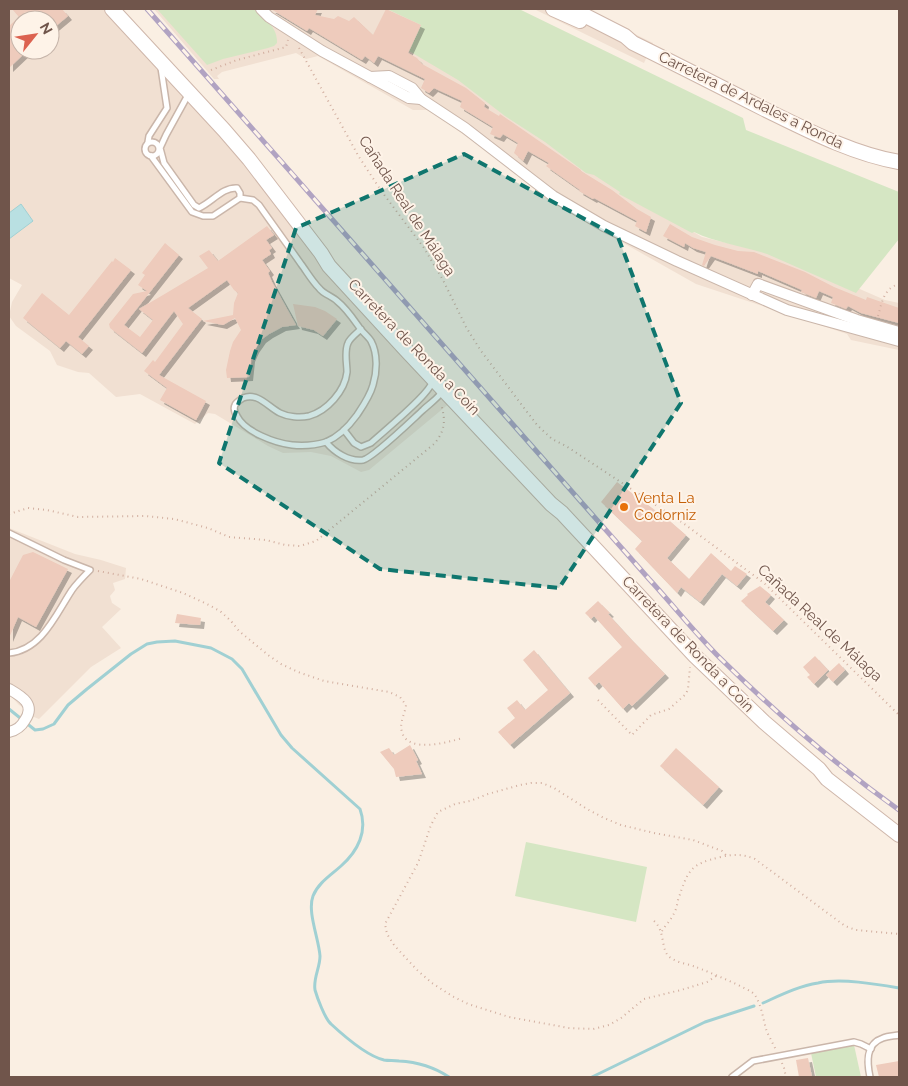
<svg xmlns="http://www.w3.org/2000/svg" width="908" height="1086" font-family="Raleway,sans-serif">
<style>
.residential{fill:#f1e0d2;fill-rule:evenodd}
.green{fill:#d5e6c3}
.water{fill:#b9e0e2;stroke:#a0d0d3}
.lines{fill:none;stroke-linecap:round;stroke-linejoin:round}
.stream{stroke:#a0d0d3;stroke-width:3}
.building{fill:#eecbbc;filter:url(#shadow)}
.lane-casing{stroke:#cab6aa;stroke-width:8}
.street-casing{stroke:#cab6aa;stroke-width:12}
.secondary-casing{stroke:#cfb7ab;stroke-width:16}
.path{stroke:#d2afa0;stroke-width:2;stroke-dasharray:1 4;stroke-linecap:butt}
.lane{stroke:#fff;stroke-width:5}
.street{stroke:#fff;stroke-width:10}
.secondary{stroke:#fff;stroke-width:14}
.rail-casing{stroke:#b1a3c2;stroke-width:5}
.rail{stroke:#fef3e8;stroke-width:3;stroke-dasharray:9;stroke-linecap:butt}
.marked{fill:#0f766e;fill-opacity:0.2;stroke:#0f766e;stroke-width:4;stroke-dasharray:10 6;stroke-linejoin:round}
.food-dot{fill:#e8710a;stroke:#fef3e8;stroke-width:2}
.labels{text-anchor:middle;dominant-baseline:central;stroke-width:4;stroke-linejoin:round;paint-order:stroke}
.street-label{font-size:15px;fill:#70554b;stroke:#fef3e8}
.food-label{font-size:15px;fill:#c56008;stroke:#fef3e8;text-anchor:start}
</style>
<defs>
<filter id="shadow"><feDropShadow dx="4" dy="4" stdDeviation="0" flood-color="#0004"/></filter>
</defs>
<rect width="100%" height="100%" fill="#faefe3"/>
<g class="residential">
<path d="M9 9H109L237 156 328 270 451 402 369 470 361 472 331 456 311 452 283 453 268 446 215 414 208 413 195 424 140 394 116 397 89 373 78 372 57 365 50 351 16 326 9 316 12 302 22 285 9 278ZM20 20H50V50H20Z"/>
<polygon points="154,9 414,9 460,77 583,167 702,237 761,251 800,263 885,300 899,303 899,350 851,340 847,334 696,284 588,223 429,110 413,110 318,56 306,59 296,53 222,72 217,76 219,79 214,79"/>
<polygon points="534,9 584,9 653,43 644,63"/>
<polygon points="9,528 75,554 101,560 126,568 125,579 113,583 115,590 110,596 112,603 121,609 102,627 121,648 91,667 39,719 24,713 25,708 19,705 9,694"/>
</g>
<g class="green">
<path d="M157 9H254C264 18 278 27 277 43L274 46 268 48 223 59 207 65Z"/>
<path d="M387 9H519L743 118 746 130 899 192V239L856 293 767 254C743 246 717 243 694 232L692 233 619 194 620 192 594 175 586 173 545 142 505 116 458 80 409 51 421 25Z"/>
<polygon points="526,842 647,867 636,922 515,896"/>
<polygon points="854,1045 861,1077 816,1077 811,1053"/>
</g>
<polygon class="water" points="21,204 33,221 9,239 9,213"/>
<g class="lines">
<g class="stream">
<path d="M9 709 35 730 43 729 54 724 68 705 87 689 131 654 147 644 157 642 175 641 211 648 232 659 242 669 281 735 292 748 360 809C368 831 358 851 341 866 331 875 318 883 313 896 307 912 319 939 320 956 320 968 313 978 315 990 317 997 325 1019 331 1024 344 1036 367 1056 384 1060 389 1061 394 1060 399 1061 417 1062 434 1067 449 1077"/>
<path d="M763 1003C781 995 799 986 818 983 841 978 876 984 899 988"/>
<polyline points="592,1077 705,1022 754,1006"/>
</g>
</g>
<g class="building">
<polygon points="12,9 62,9 68,16 50,31 50,20 21,20 20,19 20,50 28,50 9,68 9,26 19,17"/>
<polygon points="271,9 318,9 315,15 334,19 338,16 349,21 354,17 373,35 386,9 421,25 408,53 417,58 422,64 466,88 485,103 484,107 499,116 500,114 581,170 581,171 612,190 637,209 651,217 646,232 635,226 637,221 594,198 593,199 579,191 580,190 546,166 549,163 528,151 523,161 514,153 518,143 503,134 500,138 490,134 493,127 460,107 462,101 434,88 429,93 421,88 425,79 378,56 374,63 365,56 362,60 309,28 307,31"/>
<polygon points="670,224 692,237 715,245 738,251 754,252 805,272 834,287 866,300 867,297 899,308 899,323 861,313 848,306 846,309 831,303 833,297 819,291 816,298 801,292 802,290 758,271 758,274 711,256 704,266 702,265 706,252 693,248 685,243 684,247 663,236"/>
<polygon points="267,226 274,235 266,240 272,248 269,250 271,254 262,260 270,271 268,273 272,282 296,325 282,327 269,334 262,339 255,349 251,358 249,377 227,378 226,370 230,351 233,342 241,330 235,318 223,325 203,321 233,315 234,303 238,293 234,290 227,280 188,308 202,319 159,375 206,401 196,420 160,400 167,388 144,371 153,360 155,362 183,324 174,311 142,353 110,328 109,324 133,294 147,291 138,285 145,275 142,273 165,243 179,255 124,325 140,337 153,320 139,309 163,295 208,268 199,256 209,250 218,261"/>
<polygon points="115,258 131,270 78,337 89,346 82,354 66,341 60,348 23,318 42,293 69,315 112,261 113,262"/>
<polygon points="293,304 315,307 325,311 337,319 323,336 314,330 298,326"/>
<polygon points="617,482 663,516 664,516 686,535 667,558 689,579 711,553 731,571 735,566 747,574 737,586 722,574 700,602 681,587 677,593 635,549 642,541 601,502"/>
<polygon points="33,552 68,569 36,627 18,617 9,638 9,582 23,555"/>
<polygon points="760,586 771,595 765,602 784,620 773,631 741,601 748,595 747,594"/>
<polygon points="598,601 610,613 608,614 629,637 665,674 632,706 629,703 623,709 599,682 595,686 588,678 622,647 594,616 591,619 585,613"/>
<polygon points="177,614 201,618 200,625 175,623"/>
<polygon points="534,650 570,693 510,745 498,732 515,718 507,708 517,700 525,710 548,690 523,660"/>
<polygon points="815,656 828,670 814,684 807,677 810,675 803,667"/>
<polygon points="839,663 845,670 833,682 826,675"/>
<polygon points="410,745 418,760 416,761 422,774 396,777 394,769 380,752 389,748 394,755"/>
<polygon points="676,748 719,787 703,805 660,766"/>
<polygon points="808,1058 812,1077 799,1077 796,1060"/>
<polygon points="899,1061 899,1077 879,1077 876,1065"/>
</g>
<g class="lines">
<defs>
<g id="lane">
<circle cx="152" cy="149" r="7"/>
<polyline points="148,142 149,136 167,108 161,68"/>
<path d="M151 156 192 212 203 216H213L240 198V193L237 188C223 187 212 202 199 208L194 205 164 163 160 148 166 135 188 95"/>
<path d="M240 198 253 200 259 205C273 225 287 244 301 264 307 272 312 281 319 288 323 294 332 296 337 301 346 308 352 317 359 327 362 332 368 336 371 341 378 354 377 372 373 385 370 396 363 406 357 415 349 426 338 437 326 442 316 445 302 446 292 445 275 443 245 432 237 416 235 413 233 409 235 405 236 402 240 400 243 398 258 392 268 407 280 413 288 417 300 418 309 416 327 411 345 391 347 372 347 363 344 352 348 343 350 338 357 333 361 329"/>
<path d="M344 430 354 443 361 447 371 443C383 432 430 394 432 382"/>
<path d="M326 442C334 452 349 462 363 460 373 458 413 419 423 410 427 406 438 398 440 394 441 393 441 391 441 390"/>
<path d="M9 533 64 560 90 570C84 576 77 583 72 590 56 614 42 650 9 653"/>
<polyline points="732,1077 753,1061 854,1042 861,1044 871,1049"/>
<path d="M870 1077C867 1063 865 1044 883 1038 888 1036 894 1036 899 1035"/>
</g>
<g id="street">
<polyline points="261,9 269,17 322,51 409,98 421,99"/>
<polyline points="370,77 389,76 412,88 421,99 465,128 553,196 604,226 677,261 787,310 899,341"/>
<polyline points="752,295 758,284 857,320 899,332"/>
<path d="M9 689C21 696 36 704 25 720 21 727 17 730 9 732"/>
</g>
<g id="secondary">
<polyline points="112,9 224,130 249,159 321,253 329,266 406,350 551,504 562,513 695,656 764,722 819,769 827,779 899,835"/>
<polyline points="553,9 580,21"/>
<path d="M572 9 625 36 633 43C676 64 719 86 762 108 805 129 852 154 899 162"/>
</g>
</defs>
<use href="#lane" class="lane-casing"/>
<use href="#street" class="street-casing"/>
<use href="#secondary" class="secondary-casing"/>
<g class="path">
<polyline points="299,48 359,157 382,192 424,248 443,280 466,327 481,351 537,425 552,439 566,446 683,523 764,583 899,715"/>
<polyline points="211,70 237,60 286,47 288,40"/>
<path d="M878 316C882 302 884 288 899 284"/>
<path d="M9 514 28 508 47 510 78 517 145 516 174 519 208 528 229 537 266 540 285 545 300 546 316 541 434 444C445 431 446 421 441 404"/>
<path d="M98 571 141 579 183 593 207 604 220 611 231 621 239 631 268 655 281 664 298 672 324 681 389 692 400 697 406 705C405 714 399 723 402 732 408 754 448 742 463 738"/>
<polyline points="598,700 632,735 651,715 669,709 686,694 688,689 690,667"/>
<path d="M654 921C666 931 660 952 671 958 678 963 688 964 696 967 706 971 751 989 755 995 762 1006 763 1020 767 1032 770 1038 773 1044 776 1050"/>
<path d="M662 931C665 926 670 921 673 915 676 911 677 905 678 900 688 871 689 864 721 857 733 854 744 854 755 859L845 926 856 930 899 934"/>
<polyline points="716,976 707,982 681,990 644,999 621,1018 609,1025 593,1029 569,1028 509,1017 468,1004 452,996 432,983 417,970 394,945 387,934 385,924 418,863 431,825 438,812 455,804 470,801 488,794 520,785 531,783 542,783 554,788 587,809 604,818 621,825 654,833 693,840 722,851 726,855"/>
<polyline points="782,1063 784,1068 786,1077"/>
</g>
<use href="#lane" class="lane"/>
<use href="#street" class="street"/>
<use href="#secondary" class="secondary"/>
<defs>
<path id="rail" d="M147 9 649 579C673 605 695 633 720 658 776 713 836 765 899 810"/>
</defs>
<use href="#rail" class="rail-casing"/>
<use href="#rail" class="rail"/>
</g>
<path class="marked" d="M464 154 618 237 681 403 559 588 380 569 219 463 296 228Z"/>
<circle class="food-dot" cx="624" cy="507" r="5"/>
<g class="labels">
<g class="street-label">
<text transform="translate(751 100) rotate(26)">Carretera de Ardales a Ronda</text>
<text transform="translate(407 206) rotate(57)">Cañada Real de Málaga</text>
<text transform="translate(414 347) rotate(46)">Carretera de Ronda a Coín</text>
<text transform="translate(820 623) rotate(43)">Cañada Real de Málaga</text>
<text transform="translate(688 644) rotate(46)">Carretera de Ronda a Coín</text>
</g>
<g class="food-label">
<text x="634" y="498">Venta La<tspan x="634" dy="17">Codorniz</tspan></text>
</g>
</g>
<rect width="908" height="1086" fill="none" stroke="#70554b" stroke-width="20"/>
<g transform="translate(35 35) rotate(60)"><circle r="24" fill="#fef3e8" stroke="#c5b4a9"/>
<path d="M0-4L9 19L0 12L-9 19Z" fill="#dc6250"/>
<text y="-8" font-size="14" font-weight="bold" text-anchor="middle" fill="#70554b">N</text>
</g>
</svg>
